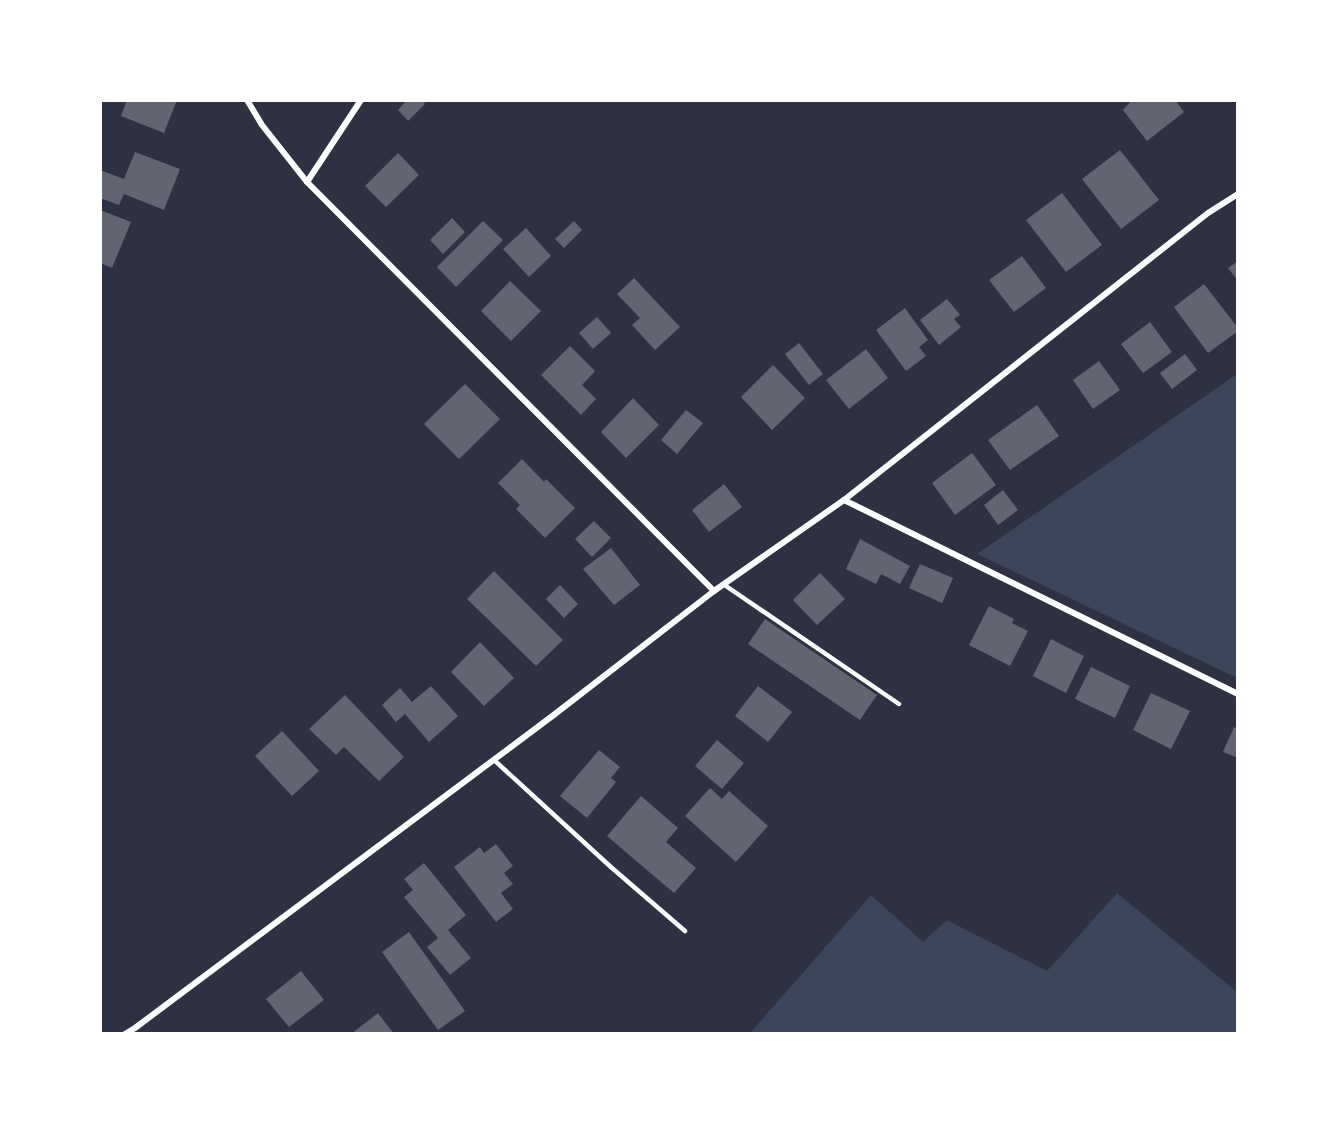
<svg xmlns="http://www.w3.org/2000/svg" width="1338" height="1134" font-family="Inter,sans-serif">
<style>
.green{fill:#3c4559}
.building{fill:#626471}
.lines{fill:none;stroke-linecap:round;stroke-linejoin:round}
.service{stroke:#fff;stroke-width:4.5}
.minor{stroke:#fff;stroke-width:6}
</style>
<rect width="100%" height="100%" fill="#2d3142"/>
<g class="green">
<polygon points="1237,374 1237,678 977,554"/>
<polygon points="1117,893 1237,992 1237,1033 750,1033 871,895 923,942 947,920 1047,971"/>
</g>
<g class="building">
<polygon points="127,100 177,100 164,133 121,116"/>
<polygon points="407,100 422,100 425,104 408,121 398,110"/>
<polygon points="1132,100 1175,100 1184,112 1147,141 1123,110"/>
<polygon points="1120,150 1159,200 1121,229 1082,179"/>
<polygon points="135,152 180,169 164,210 124,194 119,205 100,198 100,170 124,179"/>
<polygon points="398,153 419,175 386,207 365,186"/>
<polygon points="1062,193 1102,245 1066,272 1026,220"/>
<polygon points="100,210 131,222 112,268 100,263"/>
<polygon points="452,218 465,232 443,254 430,240"/>
<polygon points="483,221 503,240 456,287 437,267"/>
<polygon points="574,221 582,230 564,248 555,239"/>
<polygon points="526,228 551,256 529,277 503,249"/>
<polygon points="1022,256 1046,288 1014,312 989,280"/>
<polygon points="1238,261 1238,281 1228,268"/>
<polygon points="634,278 680,327 655,350 632,325 640,318 617,294"/>
<polygon points="510,281 541,311 511,341 481,311"/>
<polygon points="1204,284 1238,328 1238,331 1208,353 1174,307"/>
<polygon points="947,299 960,315 954,319 961,327 939,345 920,320"/>
<polygon points="905,308 928,340 919,347 926,356 906,371 876,330"/>
<polygon points="597,317 611,333 593,349 579,333"/>
<polygon points="1150,322 1172,352 1143,373 1121,344"/>
<polygon points="799,343 823,374 809,385 785,354"/>
<polygon points="570,346 595,371 582,385 596,399 581,415 541,375"/>
<polygon points="866,349 888,378 849,409 826,380"/>
<polygon points="1185,354 1197,370 1172,389 1160,373"/>
<polygon points="1099,361 1120,390 1093,409 1073,380"/>
<polygon points="773,365 805,398 772,430 741,397"/>
<polygon points="465,384 500,419 459,459 424,424"/>
<polygon points="633,398 659,425 626,458 601,432"/>
<polygon points="1037,405 1059,436 1010,470 988,440"/>
<polygon points="686,410 703,423 677,454 661,440"/>
<polygon points="972,453 996,485 955,515 932,483"/>
<polygon points="522,459 544,482 546,479 575,508 545,538 516,509 520,505 498,483"/>
<polygon points="724,484 742,507 709,532 692,510"/>
<polygon points="1003,490 1018,510 998,525 984,505"/>
<polygon points="594,521 611,538 592,557 575,539"/>
<polygon points="860,539 910,566 900,584 881,574 876,584 846,569"/>
<polygon points="611,548 640,585 614,605 583,569"/>
<polygon points="920,564 953,578 942,603 909,588"/>
<polygon points="494,571 563,640 536,666 467,599"/>
<polygon points="820,573 845,599 817,625 793,600"/>
<polygon points="560,585 578,604 564,618 546,599"/>
<polygon points="989,606 1014,619 1012,623 1028,631 1010,666 969,645"/>
<polygon points="765,619 877,695 860,720 748,644"/>
<polygon points="1051,639 1084,656 1066,693 1033,676"/>
<polygon points="480,642 514,678 484,706 451,672"/>
<polygon points="1091,667 1130,686 1115,718 1075,699"/>
<polygon points="431,686 458,716 429,742 405,714 396,722 382,705 400,688 412,702"/>
<polygon points="758,686 792,712 768,742 735,716"/>
<polygon points="1151,693 1190,711 1171,749 1133,730"/>
<polygon points="345,695 404,757 379,781 344,747 336,755 309,729"/>
<polygon points="1234,727 1238,729 1238,758 1223,752"/>
<polygon points="282,731 319,771 292,796 255,756"/>
<polygon points="717,740 744,763 722,789 695,766"/>
<polygon points="599,750 620,767 611,778 616,782 587,818 560,796"/>
<polygon points="710,788 722,799 729,791 768,826 736,862 685,816"/>
<polygon points="641,796 678,828 666,842 696,868 674,893 607,836"/>
<polygon points="496,844 513,866 504,873 513,884 501,893 513,909 496,922 454,867 480,847 484,853"/>
<polygon points="424,863 466,915 448,930 471,958 450,975 427,947 438,938 404,897 413,890 404,879"/>
<polygon points="409,932 465,1011 438,1030 382,952"/>
<polygon points="301,971 324,1000 289,1027 266,999"/>
<polygon points="378,1013 394,1034 351,1034"/>
</g>
<g class="lines">
<g class="service">
<polyline points="723,584 899,704"/>
<polyline points="494,760 612,868 685,931"/>
</g>
<g class="minor">
<polyline points="247,100 262,125 307,182 714,591"/>
<polyline points="307,182 361,100"/>
<polyline points="844,500 1238,694"/>
<polyline points="125,1034 135,1028 555,714 714,591 844,500 1208,213 1238,194"/>
</g>
</g>
<rect width="1338" height="1134" fill="none" stroke="#ffffff" stroke-width="204"/>
</svg>
